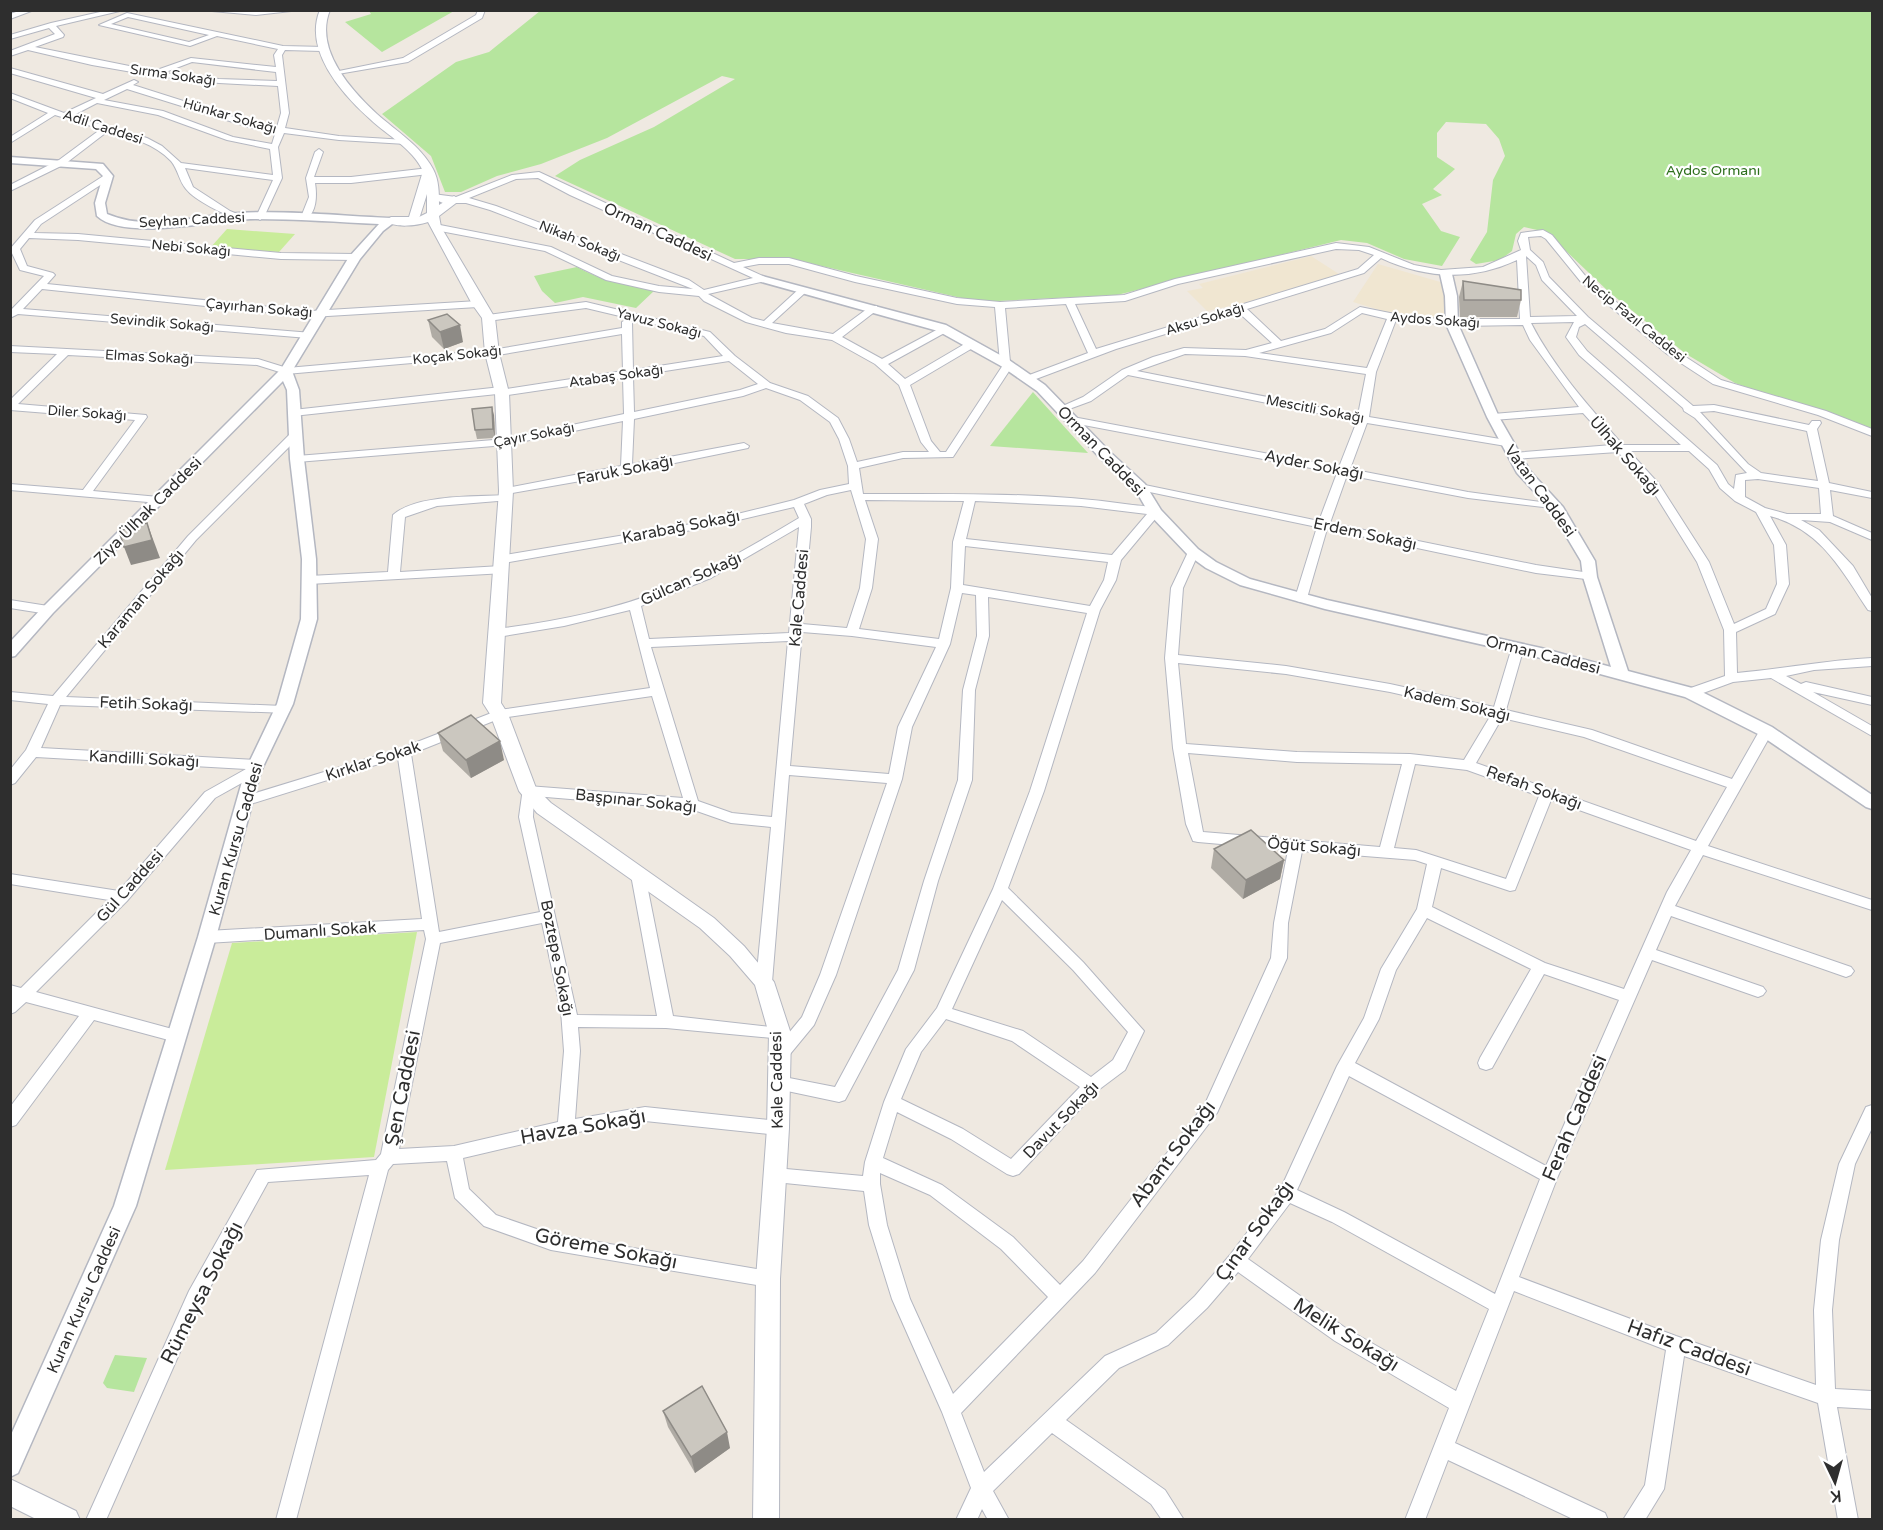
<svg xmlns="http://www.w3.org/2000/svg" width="1883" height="1530" font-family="'Varela Round',sans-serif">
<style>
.education{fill:#f0e6d1}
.green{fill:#b6e59e}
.pitch{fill:#c9ec9a}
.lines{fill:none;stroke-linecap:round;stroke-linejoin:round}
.minor-casing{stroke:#b4b7c1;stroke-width:2}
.tertiary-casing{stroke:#b4b7c1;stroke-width:3}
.secondary-casing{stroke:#b4b7c1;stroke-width:2}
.minor{fill:#fff;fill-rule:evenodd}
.tertiary{fill:#fff;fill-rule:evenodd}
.secondary{fill:#fff;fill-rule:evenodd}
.wall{fill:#afaba4}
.shaded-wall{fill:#8e8b86}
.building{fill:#cbc7bf;stroke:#8e8b86;stroke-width:1.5}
.labels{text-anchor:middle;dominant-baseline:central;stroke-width:4.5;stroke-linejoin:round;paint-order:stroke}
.far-street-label{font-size:14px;fill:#2e2e2e;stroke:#fff}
.far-park-label{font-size:14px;fill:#2c6e1b;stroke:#fff}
.street-label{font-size:16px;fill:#2e2e2e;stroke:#fff}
.near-street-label{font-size:20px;fill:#2e2e2e;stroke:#fff}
</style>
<rect width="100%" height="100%" fill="#efe9e1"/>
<g class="education">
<polygon points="1311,256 1339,274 1281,295 1207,311 1187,291 1203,288 1199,284"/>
<polygon points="1378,264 1444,283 1446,322 1393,314 1353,302"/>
</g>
<g class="green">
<polygon points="369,11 454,11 382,52 345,22 371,14"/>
<polygon points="538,11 1872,11 1872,433 1735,383 1686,354 1609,292 1546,232 1524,227 1516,234 1512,251 1500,260 1476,264 1470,260 1487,232 1493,180 1505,156 1499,139 1486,124 1446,122 1437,133 1437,157 1455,169 1433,189 1442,195 1422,204 1441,231 1460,237 1442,266 1404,259 1367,243 1341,240 1117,295 979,302 791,259 735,259 555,176 580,160 654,127 735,79 722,76 607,138 541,164 497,176 461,192 445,192 431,156 382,114 456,62 489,52 540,11"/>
<path d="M577 267C601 281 628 285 655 290L636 308 583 297 555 303 542 291 534 276Z"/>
<polygon points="1033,392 1088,453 990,446"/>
<polygon points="115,1355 147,1358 134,1392 107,1388 103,1383"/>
</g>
<g class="pitch">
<polygon points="227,229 295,234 279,252 210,248"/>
<polygon points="417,932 374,1157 165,1170 232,943"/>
</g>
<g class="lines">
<defs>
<g id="minor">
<polygon points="22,10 34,10 10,19 10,14"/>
<path d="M109 10H124L56 26 64 35 63 37 35 47 154 71 191 58 276 67 274 55 278 49 217 36 190 46 99 25 127 13 283 46 325 47V51H322L285 50 282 55 289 113 285 128 339 136 406 140 410 142 406 144 339 140 284 133 278 147 282 178 264 217 260 220 256 217 273 180 185 168 193 187 230 211 242 216 238 219C225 215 194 200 186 189 179 181 178 169 171 161 155 144 130 137 108 131L65 164 10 191V185L59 160 101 129 55 115 10 143V137L48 113 10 98V93L64 113 96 98 10 73V68L103 94 134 80 138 82 133 85 256 124 277 127 281 113 278 86 219 83 155 76 92 65 28 50 10 56V51L55 34 49 28 10 39V35L51 23ZM128 17 209 35 189 42 111 24ZM192 62 276 72 277 81 219 79 163 73ZM127 89 252 128 276 131 272 144 233 137 163 111 104 100ZM97 103 158 115 227 140 270 149 273 175 181 163 162 146 147 138 72 116Z"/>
<polygon points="201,10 300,10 256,15"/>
<polygon points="478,10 485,10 482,18 408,62 338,74 334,72 403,58 476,15"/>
<path d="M319 149 323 152 314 177H351L429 168 433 171 429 174 351 183H315C317 195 317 213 305 220L301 217 309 197 306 178 315 152Z"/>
<path d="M539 172 734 263 759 258H789L856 276 957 298 1000 302 1124 295 1175 279 1336 243 1369 247 1414 265 1441 270 1483 267 1521 250 1518 241 1521 233 1543 230 1552 235 1587 278 1675 350 1721 380 1826 411 1872 429V436L1818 415 1713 384 1667 354 1581 282 1546 239 1541 236 1528 237 1530 250 1543 262 1549 277 1588 317 1693 406 1714 405 1809 425 1812 421H1820L1821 423 1817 429 1829 483 1872 492V498L1830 490 1833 516 1872 533V540L1830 522 1801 520 1819 530 1853 566 1872 598V611L1868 610C1841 569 1820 529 1770 516L1786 545 1789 584 1775 614 1736 632 1737 673C1783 669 1827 660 1872 658V666L1814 670 1786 676 1801 684 1806 682 1872 697V705L1813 692 1872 726V736L1771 678 1733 682 1695 696H1685L1684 693 1685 690 1725 676 1724 630 1697 562 1651 488 1618 452 1513 459 1508 456 1513 453 1612 445 1583 413 1493 420 1488 417 1493 414 1579 407 1530 340 1523 325 1459 326 1396 320 1376 372 1369 417 1506 440 1511 443 1506 446 1367 423 1350 469 1468 492 1556 504 1560 505V509L1468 498 1347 475 1330 523 1536 565 1590 573 1596 577 1594 580 1536 573 1327 529 1307 598 1301 602 1297 601 1295 598 1317 527 1140 490 1134 487 1140 484 1319 521 1337 473 1073 423 1068 420 1073 417 1339 467 1357 421 1128 375 1091 401 1061 412 1056 409 1083 397 1122 370 1153 357 1184 348 1246 350 1272 343 1238 312 1116 349 1028 382 1023 379 1024 377 1088 353 1066 304 1005 308 1010 362 1013 365 953 457 903 458 859 468 863 494C950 494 1039 492 1125 504 1136 506 1153 505 1161 512L1121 560 1116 580 1100 610 1044 791 1008 888 1083 962 1144 1031 1125 1070 1097 1091 1019 1174 1013 1176 1007 1174 951 1139 897 1112 883 1158 942 1185 1013 1237 1060 1285 1083 1261 1205 1104 1271 958 1274 923 1288 850 1198 842 1193 841 1186 824 1173 748 1165 658 1171 588 1189 550 1193 548 1199 552 1183 588 1178 655 1286 666 1390 684 1494 707 1512 647 1518 643 1524 647 1506 710 1592 730 1732 779 1761 728H1771L1773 731 1708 846 1872 900V910L1703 855 1675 906 1851 967 1854 971 1851 975 1846 977 1671 916 1656 950 1763 987 1766 991 1763 995 1758 997 1652 960 1558 1176 1519 1277 1676 1336 1816 1385 1814 1310 1821 1240 1839 1164 1866 1107 1872 1105V1128L1855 1164 1839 1240 1832 1310 1835 1389 1872 1391V1409L1837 1407 1858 1520H1838L1818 1403 1684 1356 1664 1489 1645 1520H1623L1645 1485 1666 1350 1514 1291 1455 1443 1605 1513 1608 1520H1575L1448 1460 1425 1520H1405L1449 1408 1335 1341 1238 1272 1207 1308 1168 1345 1119 1368 1066 1420 1165 1490 1184 1520H1162L1151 1504 1052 1433 993 1491 1009 1520H988L982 1509 977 1520H956L971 1488 942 1412 892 1299 869 1225 864 1191 775 1182 769 1180 767 1175 769 1170 775 1168 863 1176 865 1162 884 1102 906 1049 937 1008 993 889 1030 791 1087 613 988 597 989 636 975 690 972 780 938 881 914 970 845 1100 839 1102 773 1088 771 1083 773 1078 779 1076 835 1087 898 970 924 881 958 780 963 690 977 636 976 595 962 593 950 644 912 727 902 779 836 975 814 1025 786 1059 780 1061 774 1059 772 1054 783 1039 666 1028 578 1027 580 1051 575 1119 645 1107 778 1121 784 1123 786 1128 784 1133 778 1135 645 1121 566 1134 463 1158 469 1189 496 1215 551 1234 768 1271 774 1273 777 1279 774 1285 768 1287 551 1250 484 1226 455 1198 447 1161 393 1164 388 1170 296 1520H276L369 1175 268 1182 202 1302 106 1520H86L189 1291 257 1170 376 1160 381 1154 426 939 424 930 207 943 202 941 200 937 202 933 207 931 422 919 398 758 244 806 239 804 237 801 239 798 399 749 499 710 650 688 630 610 564 626 498 637 492 633 498 629C557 621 616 610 670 587 715 568 757 543 799 518L794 507 709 527 503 563 499 562 497 559 499 556 709 521 794 500 820 490 849 484 848 466 839 439 830 422 800 400 766 388 743 396 634 419 632 464 744 443 749 446 748 448 626 473 506 494 502 493V489L621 466 623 421 506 445 297 462 292 459 297 456 506 439 624 414 623 378 502 396 497 394 293 416 288 413 293 410 501 387 506 389 623 371 622 334 492 356 286 374 257 365 68 355 18 404 146 415 147 417 93 491 159 497 165 500 159 503 10 490V484L83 490 135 420 10 410V400L57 354 10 352V346L258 359 287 368 492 350 622 328V322L627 319 632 322 633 370 723 356 704 336 586 308 488 321 483 318 488 315 586 302 710 332 735 356 770 383 808 396 838 418 849 439 857 462 903 452H929L921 442 899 385 875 364 832 340 786 333 746 322 704 301 699 296 659 292 606 280 545 251 435 230 431 227 435 224 551 247 612 276 659 286 693 289 490 210 466 203H443L429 197 433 194 456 197 512 175ZM538 178 570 195 753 278 704 290 689 280 496 206 469 198 516 179ZM1336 249 1359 250 1374 255 1358 269 1096 349 1075 304 1125 301 1178 284ZM1526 256 1536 265 1542 280 1577 316 1530 317ZM1381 258C1426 279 1472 281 1517 260L1520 319H1439L1400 315 1360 307 1325 329 1281 341 1247 309 1364 273ZM759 264H789L855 282 957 304 995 307 1000 363 1003 365 946 452H940L931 441 910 385 976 346V342H968L905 379 888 364 948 331V327H942L882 359 842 337 877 310V306H871L833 334 772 323 806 292V288H800L764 321 752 318 708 294 765 281V277L743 267ZM1362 313 1387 319 1367 368 1259 353 1331 333ZM1574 322 1566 337 1579 355 1681 445H1623C1590 408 1554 368 1531 323ZM1585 324 1683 408 1684 411 1695 418 1747 473 1736 475 1734 489 1728 484 1717 465 1587 351 1576 337 1579 327ZM1185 354 1245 356 1366 374 1358 415 1137 371ZM729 361 758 384 740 390 634 412 633 376ZM1714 411 1807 431 1818 481 1761 473 1748 464 1700 412ZM1629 451H1689L1709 469 1720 488 1735 501 1756 512 1774 545 1777 584 1766 609 1734 624 1709 562 1659 484ZM1758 479 1819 488 1821 514H1787L1765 508 1745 497V480ZM851 490 866 539 860 588 847 628 802 624 811 527V519L804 504 827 495ZM865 500 964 501 953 542 951 588 939 639 859 629 872 588 878 539ZM975 501 1081 506 1147 514 1112 555 966 539ZM799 527 789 633 649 639 641 606 711 578ZM965 546 1108 562 1104 580 1090 606 963 585ZM802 632 852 636 936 647 898 727 889 774 790 766ZM788 641 772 817 732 813 698 801 651 647ZM1178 663 1286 674 1390 692 1491 715 1464 760 1410 754 1297 752 1186 744ZM652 696 683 798 528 786 523 788 519 817 540 912 439 932 411 754 501 718ZM1502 718 1584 737 1727 787 1696 841 1476 763ZM1188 753 1297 762 1402 764 1380 847 1203 832ZM1415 764 1467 770 1539 796 1506 879 1416 850 1394 848ZM789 775 887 783 820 975 802 1017 788 1034 786 1029 780 1028 673 1016 645 875 643 871H633L631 875 657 1016 577 1015 533 817 534 796 691 809 731 823 771 827 756 982 759 986 764 988 769 986 772 982ZM1551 800 1691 850 1667 892 1624 989 1545 963 1432 907 1441 868 1510 891 1515 890ZM1302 851 1415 860 1427 864 1417 909 1381 969 1364 1018 1337 1066 1281 1188 1230 1255 1195 1296 1156 1333 1105 1356 984 1472 961 1413 1095 1273 1217 1113 1287 958 1288 923ZM1002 900 1073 970 1128 1032 1113 1060 1091 1077 1023 1031 952 1009ZM1427 918 1531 969 1480 1058 1478 1063 1480 1068 1486 1070 1492 1068 1544 974 1619 1000 1546 1166 1355 1063 1379 1019 1396 970ZM542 923 561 1011 564 1051 558 1122 454 1146 399 1149 440 943ZM946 1019 1012 1041 1080 1087 1011 1159 963 1129 901 1099 921 1052ZM1349 1076 1540 1179 1495 1294 1344 1212 1297 1190ZM880 1173 930 1195 1001 1249 1048 1297 953 1394 910 1299 887 1225 880 1184ZM1290 1203 1332 1222 1489 1309 1456 1391 1347 1329 1248 1259Z"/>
<polygon points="108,173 112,176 111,178 41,224 34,233 78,234 281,253 355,254 360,257 355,260 281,259 78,240 29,238 20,249 27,266 53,273 55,275 47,284 311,311 478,301 483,304 478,307 311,317 42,289 23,309 312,333 312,337 308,338 18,314 10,318 10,311 44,276 20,270 10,249 35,220"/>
<polygon points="295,432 300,435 299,437 196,540 66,697 283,706 288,707 290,710 288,713 60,705 41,748 256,760 263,765 259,769 258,774 215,798 127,901 36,992 176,1030 182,1031 184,1036 182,1041 176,1042 94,1020 16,1125 10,1127 10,1107 79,1016 26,1002 15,1012 10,1014 10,985 21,988 109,900 10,884 10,874 119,891 205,792 246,769 36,757 15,783 10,785 10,770 26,750 48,704 10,700 10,692 53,696 188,536 291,433"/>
<path d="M506 495 512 498 510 500 437 506 405 517 400 572 501 566 505 567 507 570 505 573 309 584 303 580 309 576 388 572 393 515C416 494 476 497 506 495Z"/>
<polygon points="10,600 48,606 54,610 48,614 10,608"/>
</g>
<g id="tertiary">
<path d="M10 157 103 164 113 176 105 203 107 214C149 232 196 215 239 213 289 210 341 216 391 218L396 221 383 231 360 259 292 371 299 390 304 459 316 559 317 619 293 704 261 771 216 937 136 1206 18 1473 10 1477V1437L114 1206 198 937 245 771 277 704 301 619 302 559 290 459 287 390 283 381 53 613 15 656 10 657V642L43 607 281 369 349 257 379 224C338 222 296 219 255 219 217 219 125 242 97 216L95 203 103 176 96 169 10 163Z"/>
<polygon points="1446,271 1452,274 1457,296 1458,324 1499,417 1530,471 1563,507 1595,561 1597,577 1628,671 1696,689 1772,727 1872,795 1872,809 1866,807 1760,735 1685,697 1541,658 1325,609 1240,585 1206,568 1188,555 1150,515 1135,489 1101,459 1037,391 1001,366 938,331 758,281 756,279 762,276 946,325 1009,360 1045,385 1111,453 1145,484 1161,510 1198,549 1216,562 1250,579 1327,600 1541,648 1611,667 1583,577 1581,561 1550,509 1517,473 1487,417 1446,324 1445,296 1440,274"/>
</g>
<g id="secondary">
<path d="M320 10H330C314 49 350 89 377 114 396 131 420 145 433 169 439 180 439 193 439 205L454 196 460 200 439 216 441 227 495 318 499 353 509 393 513 491 501 703 508 714 536 788 551 803 714 918 744 946 774 982 791 1034 789 1128 780 1279 779 1520H753L756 1279 767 1128 769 1034 755 985 730 956 700 928 537 813 519 791 490 714 483 703 499 491 495 393 485 353 482 318 472 304 428 222C416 226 395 228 385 221L391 217H409L423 171C412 148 388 136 370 119 342 94 303 50 320 10ZM427 194V213L419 217 420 216Z"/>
<polygon points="10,1479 76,1511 80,1520 38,1520 10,1506"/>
</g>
</defs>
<use href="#minor" class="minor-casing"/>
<use href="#tertiary" class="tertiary-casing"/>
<use href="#secondary" class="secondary-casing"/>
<use href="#minor" class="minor"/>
<use href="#tertiary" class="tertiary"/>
<use href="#secondary" class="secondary"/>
</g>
<g class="wall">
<polygon points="1463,281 1521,300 1517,317 1460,317 1459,297"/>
<polygon points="428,320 463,342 444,349 432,337"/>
<polygon points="494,415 495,438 477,439 475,430"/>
<polygon points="438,733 504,760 471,778 443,751"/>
<polygon points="1214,849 1284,860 1280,879 1243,899 1211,868"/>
<polygon points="663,1411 730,1448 695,1473 668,1427"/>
</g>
<g class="shaded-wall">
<polygon points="460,325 463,342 444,349 440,332"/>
<polygon points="492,407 494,415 495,438 493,429"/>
<polygon points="147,523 160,558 131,565 124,547"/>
<polygon points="500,741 504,760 471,778 466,760"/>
<polygon points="1284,860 1280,879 1243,899 1246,880"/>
<polygon points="727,1432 730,1448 695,1473 691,1457"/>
</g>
<g class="building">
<polygon points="1463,281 1521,290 1521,300 1464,300"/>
<polygon points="447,314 460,325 440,332 428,320"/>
<polygon points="492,407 493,429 475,430 472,409"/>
<polygon points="147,523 152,540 124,547 119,531"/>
<polygon points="471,715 500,741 466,760 438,733"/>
<polygon points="1251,830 1284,860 1246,880 1214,849"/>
<polygon points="702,1386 727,1432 691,1457 663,1411"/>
</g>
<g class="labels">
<g class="far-street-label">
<text transform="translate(173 75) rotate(8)">Sırma Sokağı</text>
<text transform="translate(230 116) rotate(16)">Hünkar Sokağı</text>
<text transform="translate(103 127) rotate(18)">Adil Caddesi</text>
<text transform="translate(192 220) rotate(-3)">Seyhan Caddesi</text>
<text transform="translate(580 241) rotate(22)">Nikah Sokağı</text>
<text transform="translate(191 248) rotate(5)">Nebi Sokağı</text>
<text transform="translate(259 308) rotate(5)">Çayırhan Sokağı</text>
<text transform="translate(1205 319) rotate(-17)">Aksu Sokağı</text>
<text transform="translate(1634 319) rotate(39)">Necip Fazıl Caddesi</text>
<text transform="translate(1435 320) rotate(4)">Aydos Sokağı</text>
<text transform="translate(162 323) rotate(5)">Sevindik Sokağı</text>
<text transform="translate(659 323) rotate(14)">Yavuz Sokağı</text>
<text transform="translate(457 355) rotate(-6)">Koçak Sokağı</text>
<text transform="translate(149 357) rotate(3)">Elmas Sokağı</text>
<text transform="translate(616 376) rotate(-8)">Atabaş Sokağı</text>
<text transform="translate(1315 409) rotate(11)">Mescitli Sokağı</text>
<text transform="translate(87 413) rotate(4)">Diler Sokağı</text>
<text transform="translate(534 435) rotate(-11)">Çayır Sokağı</text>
</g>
<g class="far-park-label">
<text x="1713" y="170">Aydos Ormanı</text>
</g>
<g class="street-label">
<text transform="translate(658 232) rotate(25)">Orman Caddesi</text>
<text transform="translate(1101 451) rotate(46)">Orman Caddesi</text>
<text transform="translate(1625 456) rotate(49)">Ülhak Sokağı</text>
<text transform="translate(1314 465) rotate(11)">Ayder Sokağı</text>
<text transform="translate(625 470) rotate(-11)">Faruk Sokağı</text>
<text transform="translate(1540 491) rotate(54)">Vatan Caddesi</text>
<text transform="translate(148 511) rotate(-45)">Ziya Ülhak Caddesi</text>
<text transform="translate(681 527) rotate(-11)">Karabağ Sokağı</text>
<text transform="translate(1365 534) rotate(12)">Erdem Sokağı</text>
<text transform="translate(691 579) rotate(-24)">Gülcan Sokağı</text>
<text transform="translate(799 598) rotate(-85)">Kale Caddesi</text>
<text transform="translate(141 599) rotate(-50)">Karaman Sokağı</text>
<text transform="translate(1543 655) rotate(14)">Orman Caddesi</text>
<text transform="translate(146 704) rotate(2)">Fetih Sokağı</text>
<text transform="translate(1457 704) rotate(13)">Kadem Sokağı</text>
<text transform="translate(144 759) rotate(3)">Kandilli Sokağı</text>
<text transform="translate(373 761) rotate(-18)">Kırklar Sokak</text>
<text transform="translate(1534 788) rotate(20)">Refah Sokağı</text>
<text transform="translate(636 801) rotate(6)">Başpınar Sokağı</text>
<text transform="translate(236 839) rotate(-74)">Kuran Kursu Caddesi</text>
<text transform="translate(1314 847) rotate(5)">Öğüt Sokağı</text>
<text transform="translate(130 886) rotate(-48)">Gül Caddesi</text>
<text transform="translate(320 931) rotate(-4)">Dumanlı Sokak</text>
<text transform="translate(557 958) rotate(79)">Boztepe Sokağı</text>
<text transform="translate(777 1080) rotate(-91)">Kale Caddesi</text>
<text transform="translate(1061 1120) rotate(-46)">Davut Sokağı</text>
<text transform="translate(84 1300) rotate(-66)">Kuran Kursu Caddesi</text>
</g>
<g class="near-street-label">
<text transform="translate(403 1088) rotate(-79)">Şen Caddesi</text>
<text transform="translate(1575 1118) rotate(-67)">Ferah Caddesi</text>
<text transform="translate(583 1127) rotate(-10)">Havza Sokağı</text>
<text transform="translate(1173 1154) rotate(-53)">Abant Sokağı</text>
<text transform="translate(1255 1231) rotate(-54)">Çınar Sokağı</text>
<text transform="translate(606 1249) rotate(11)">Göreme Sokağı</text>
<text transform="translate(202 1293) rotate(-63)">Rümeysa Sokağı</text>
<text transform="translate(1346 1335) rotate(32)">Melik Sokağı</text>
<text transform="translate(1689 1348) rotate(20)">Hafız Caddesi</text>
</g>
</g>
<rect width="1883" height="1530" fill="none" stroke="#2e2e2e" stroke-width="24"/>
<g transform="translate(1835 1482) rotate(175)" stroke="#ffffff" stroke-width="4.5" paint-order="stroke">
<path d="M0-4.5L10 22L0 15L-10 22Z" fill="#2e2e2e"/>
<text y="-9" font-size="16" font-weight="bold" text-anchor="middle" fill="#2e2e2e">K</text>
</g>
</svg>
